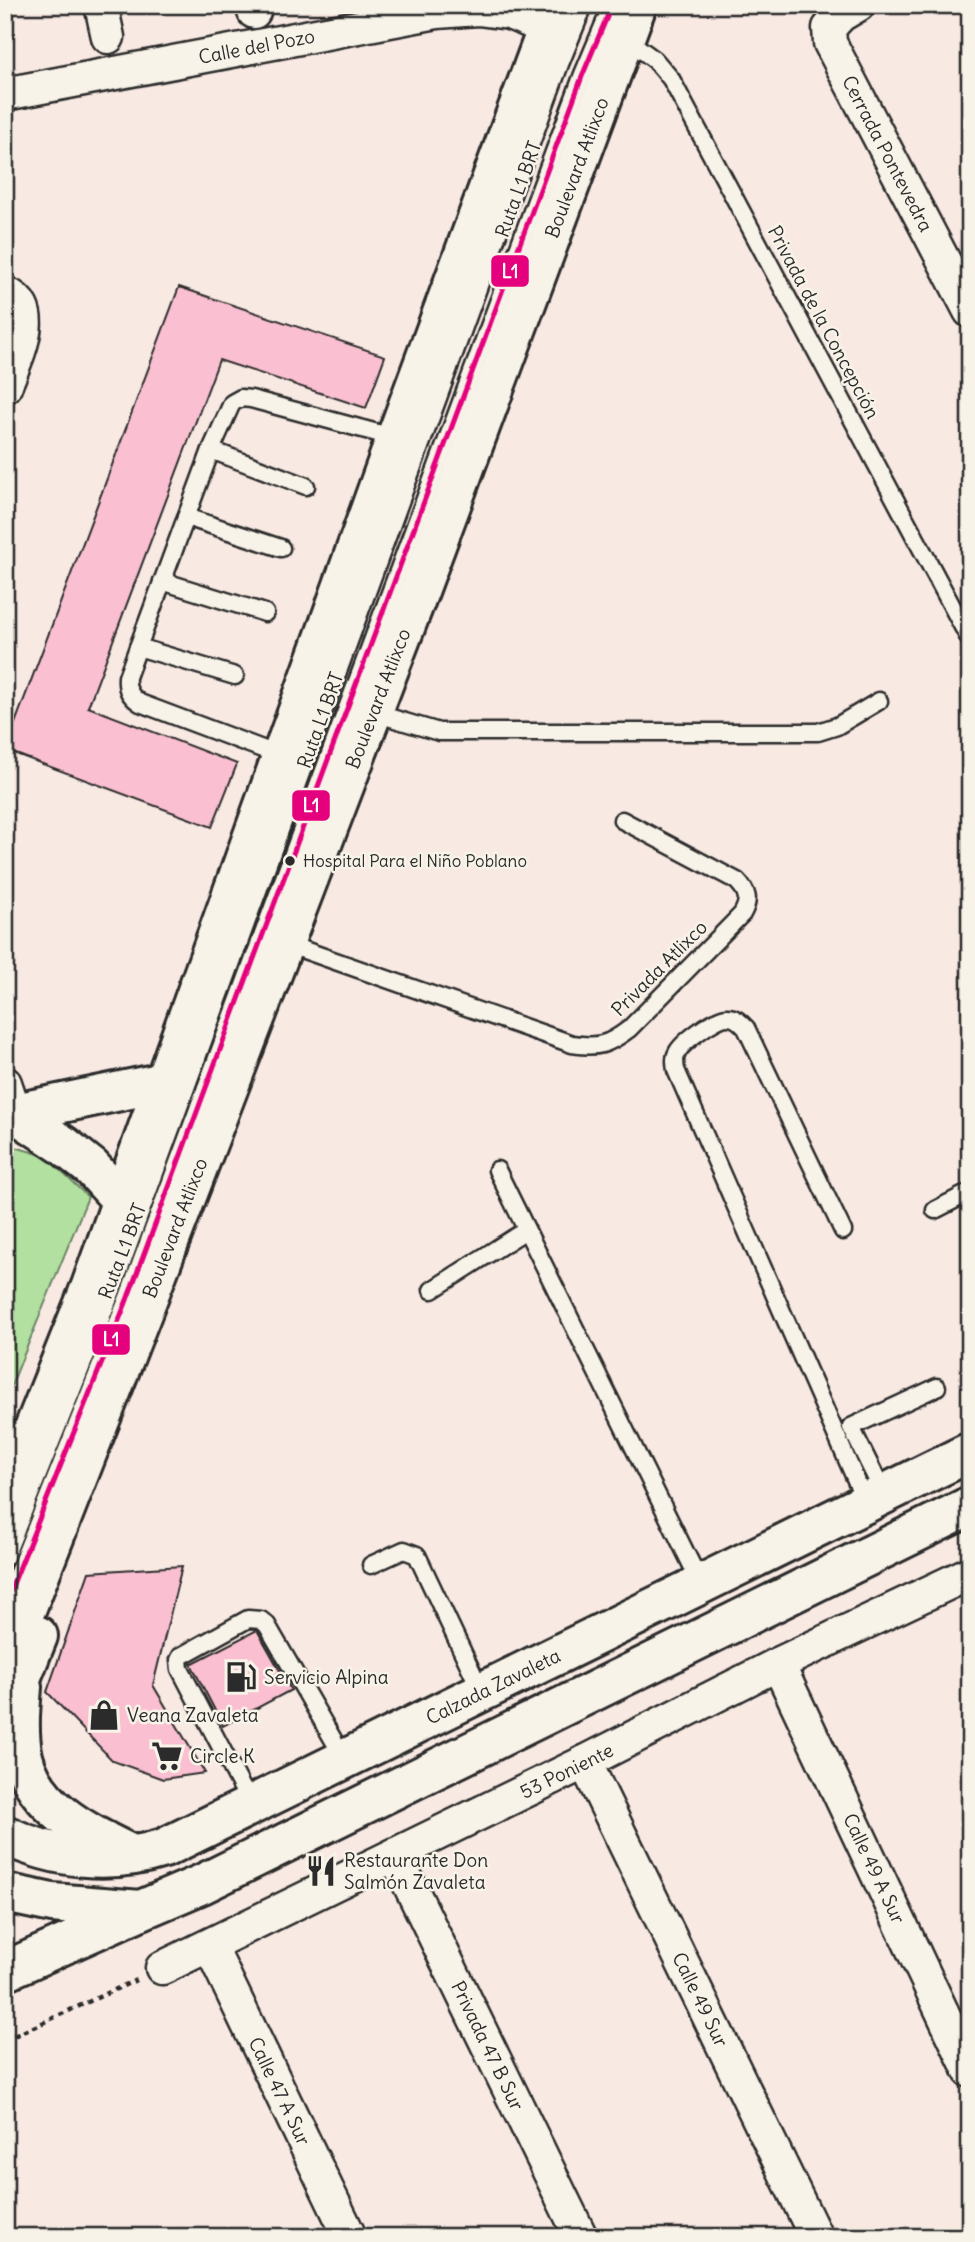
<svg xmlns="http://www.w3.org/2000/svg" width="975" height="2242" font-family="Delius,sans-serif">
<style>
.green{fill:#b1e0a0;stroke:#6e8666;stroke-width:2}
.building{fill:#fac0d1;stroke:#2b2b2b;stroke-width:2}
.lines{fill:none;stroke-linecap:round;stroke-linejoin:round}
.lane-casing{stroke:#2b2b2b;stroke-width:21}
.street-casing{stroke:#2b2b2b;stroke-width:37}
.secondary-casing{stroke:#2b2b2b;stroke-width:44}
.primary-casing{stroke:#2b2b2b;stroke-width:44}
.path{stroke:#2b2b2b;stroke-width:4.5;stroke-dasharray:5 5;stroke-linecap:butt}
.lane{stroke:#f7f3e8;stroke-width:16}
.street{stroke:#f7f3e8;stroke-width:32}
.secondary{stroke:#f7f3e8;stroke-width:38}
.primary{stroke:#f7f3e8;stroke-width:38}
.bus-1-casing{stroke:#f7f3e8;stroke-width:10}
.bus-1{stroke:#e5007d;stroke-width:5}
.bus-dot{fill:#2b2b2b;stroke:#f7f3e8;stroke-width:2.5}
.labels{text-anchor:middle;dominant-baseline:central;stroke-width:5;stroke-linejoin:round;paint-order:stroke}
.bus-label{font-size:17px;fill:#2b2b2b;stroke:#f7f3e8;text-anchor:start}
.street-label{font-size:19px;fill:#2b2b2b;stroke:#f7f3e8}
.poi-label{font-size:19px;fill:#2b2b2b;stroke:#f7f3e8;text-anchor:start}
.line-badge{stroke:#f7f3e8;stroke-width:2.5}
.badge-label{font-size:19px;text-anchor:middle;font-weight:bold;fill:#fff}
</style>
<rect width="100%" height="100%" fill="#f8e9e3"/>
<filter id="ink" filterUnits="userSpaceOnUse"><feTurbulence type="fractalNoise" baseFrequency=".0143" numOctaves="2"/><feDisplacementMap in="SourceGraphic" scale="14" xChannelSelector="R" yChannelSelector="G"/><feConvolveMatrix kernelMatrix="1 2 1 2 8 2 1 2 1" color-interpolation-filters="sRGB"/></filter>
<g filter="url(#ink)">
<polygon class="green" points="5,1144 45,1156 88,1197 5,1401"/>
<g class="building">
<polygon points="179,287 385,356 366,408 219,360 88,707 237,764 212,827 5,750"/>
<polygon points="182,1566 153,1685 205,1773 163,1779 113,1761 47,1692 89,1572"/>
<polygon points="257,1630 291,1690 223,1726 191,1664"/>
</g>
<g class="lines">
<defs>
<g id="lane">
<polyline points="625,38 655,60 671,79 970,640"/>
<polyline points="211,450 306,486"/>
<polyline points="186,517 281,548"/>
<polyline points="162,581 265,613"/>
<polyline points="138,647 235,676"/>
<polyline points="371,712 439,732 818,732 837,726 879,701"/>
<path d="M281 756 140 703C130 696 126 690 127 677L211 450 232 403 241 398 251 399 396 438"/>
<path d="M284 943 572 1044C598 1048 608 1045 629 1029L742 914C750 900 748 892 737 881L622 820"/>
<polyline points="497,1170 701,1584"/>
<polyline points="935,1210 970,1192"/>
<path d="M843 1231 746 1028C740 1022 736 1017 727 1017 716 1017 681 1043 677 1053 674 1058 675 1064 676 1070L866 1503"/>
<polyline points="432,1290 526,1230"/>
<polyline points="884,1494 851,1427 937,1387"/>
<polyline points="5,1557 111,1293 560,64 584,5"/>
<polyline points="371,1565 404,1550 417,1555 482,1693"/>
<polyline points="5,1605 127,1300 583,74 612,5"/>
<polyline points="251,1805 180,1669 179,1660 181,1656 248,1619 261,1620 267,1625 345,1760"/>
</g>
<g id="street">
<polyline points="101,5 108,37"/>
<polyline points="253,5 254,12"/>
<path id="s1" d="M858 5 841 15 829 28 830 43 970 311"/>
<path id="s2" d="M5 94 437 12 478 9 509 13 548 29"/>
<path d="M5 293C44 308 15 360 5 387"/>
<polyline points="5,1083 15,1113"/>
<path id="s3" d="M778 1664 970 2071"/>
<path id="s4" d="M585 1762 816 2237"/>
<path id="s5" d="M395 1855 581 2237"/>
<path id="s6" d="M210 1946 350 2237"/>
<path id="s7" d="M162 1968 585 1762 778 1664 970 1573"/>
</g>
<g id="secondary">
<polyline points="5,1115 164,1082"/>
<path id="s8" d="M5 1835C55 1859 111 1865 164 1848L970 1452"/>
<polyline points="5,1893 52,1903 141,1910 202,1884 970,1506"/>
</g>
<g id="primary">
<polyline points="15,1113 63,1145 92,1168 122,1201"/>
<polyline points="5,1501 91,1286 396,438 556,5"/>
<path id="s9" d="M5 1663 144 1308 419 591 637 5"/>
<path d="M22 1687C20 1710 18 1734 23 1757 35 1809 88 1833 132 1855"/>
<polyline points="5,1718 38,1636"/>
<polyline points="5,1971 141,1910"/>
</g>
</defs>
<use href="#lane" class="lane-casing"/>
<use href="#street" class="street-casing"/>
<use href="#secondary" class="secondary-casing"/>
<use href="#primary" class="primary-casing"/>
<polyline class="path" points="5,2040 136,1980"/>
<use href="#lane" class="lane"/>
<use href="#street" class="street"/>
<use href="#secondary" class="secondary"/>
<use href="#primary" class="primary"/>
<defs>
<polyline id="bus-1" points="5,1604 127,1300 583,74 612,5"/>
</defs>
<use href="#bus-1" class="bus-1-casing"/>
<use href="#bus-1" class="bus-1"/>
</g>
</g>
<defs>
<symbol id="fuel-bare" viewBox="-9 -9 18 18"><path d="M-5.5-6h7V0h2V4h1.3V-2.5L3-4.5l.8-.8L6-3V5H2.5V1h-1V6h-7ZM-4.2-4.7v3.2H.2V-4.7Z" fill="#2b2b2b" stroke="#f7f3e8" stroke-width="2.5" paint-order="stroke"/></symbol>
<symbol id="shop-bare" viewBox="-9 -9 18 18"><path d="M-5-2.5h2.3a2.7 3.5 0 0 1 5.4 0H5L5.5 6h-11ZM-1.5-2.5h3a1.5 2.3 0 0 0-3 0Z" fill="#2b2b2b" stroke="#f7f3e8" stroke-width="2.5" paint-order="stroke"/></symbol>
<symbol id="supermarket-bare" viewBox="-9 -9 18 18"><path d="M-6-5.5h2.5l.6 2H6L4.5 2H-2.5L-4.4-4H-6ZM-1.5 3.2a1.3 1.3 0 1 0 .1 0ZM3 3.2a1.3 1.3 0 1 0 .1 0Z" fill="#2b2b2b" stroke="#f7f3e8" stroke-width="2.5" paint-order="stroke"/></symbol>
<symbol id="restaurant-bare" viewBox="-9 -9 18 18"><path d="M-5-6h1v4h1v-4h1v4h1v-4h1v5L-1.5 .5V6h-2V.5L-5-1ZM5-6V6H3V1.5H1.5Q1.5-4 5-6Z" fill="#2b2b2b" stroke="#f7f3e8" stroke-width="2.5" paint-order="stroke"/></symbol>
</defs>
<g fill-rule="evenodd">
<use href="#fuel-bare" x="219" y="1655" width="44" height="44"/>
<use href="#shop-bare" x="82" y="1693" width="44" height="44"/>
<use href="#supermarket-bare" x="145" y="1734" width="44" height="44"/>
<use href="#restaurant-bare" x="299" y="1849" width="44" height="44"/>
</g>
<circle class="bus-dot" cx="290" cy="861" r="6"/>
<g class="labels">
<g class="bus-label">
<text x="303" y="861">Hospital Para el Niño Poblano</text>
</g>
<g class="street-label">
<text stroke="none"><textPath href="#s2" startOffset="256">Calle del Pozo</textPath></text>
<text stroke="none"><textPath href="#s1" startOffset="177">Cerrada Pontevedra</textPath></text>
<text stroke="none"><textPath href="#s9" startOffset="1601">Boulevard Atlixco</textPath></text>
<text transform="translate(518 189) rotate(-70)">Ruta L1 BRT</text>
<text transform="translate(824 322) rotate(62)">Privada de la Concepción</text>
<text stroke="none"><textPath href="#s9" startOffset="1034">Boulevard Atlixco</textPath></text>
<text transform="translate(320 720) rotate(-70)">Ruta L1 BRT</text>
<text transform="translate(659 968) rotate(-45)">Privada Atlixco</text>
<text stroke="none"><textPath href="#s9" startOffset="467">Boulevard Atlixco</textPath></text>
<text transform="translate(122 1251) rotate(-69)">Ruta L1 BRT</text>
<text stroke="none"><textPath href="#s8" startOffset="530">Calzada Zavaleta</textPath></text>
<text stroke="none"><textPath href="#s7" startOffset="450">53 Poniente</textPath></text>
<text stroke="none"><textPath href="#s3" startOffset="226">Calle 49 A Sur</textPath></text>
<text stroke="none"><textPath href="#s4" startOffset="264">Calle 49 Sur</textPath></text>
<text stroke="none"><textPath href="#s5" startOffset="212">Privada 47 B Sur</textPath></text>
<text stroke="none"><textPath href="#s6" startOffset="161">Calle 47 A Sur</textPath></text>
</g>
<g class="poi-label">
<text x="264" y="1677">Servicio Alpina</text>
<text x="127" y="1715">Veana Zavaleta</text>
<text x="190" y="1756">Circle K</text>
<text x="344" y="1860">Restaurante Don<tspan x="344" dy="22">Salmón Zavaleta</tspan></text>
</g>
</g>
<g class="line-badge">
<rect x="490" y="254" width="40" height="34" rx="7" fill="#e5007d"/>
<rect x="291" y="789" width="40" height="33" rx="7" fill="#e5007d"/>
<rect x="91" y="1323" width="40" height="33" rx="7" fill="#e5007d"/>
</g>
<g class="badge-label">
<text x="510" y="278">L1</text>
<text x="311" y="812">L1</text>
<text x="111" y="1346">L1</text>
</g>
<rect width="975" height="2242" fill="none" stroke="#f7f3e8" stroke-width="28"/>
<rect x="14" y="14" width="947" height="2214" fill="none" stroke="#2b2b2b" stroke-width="2.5" filter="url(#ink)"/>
</svg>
